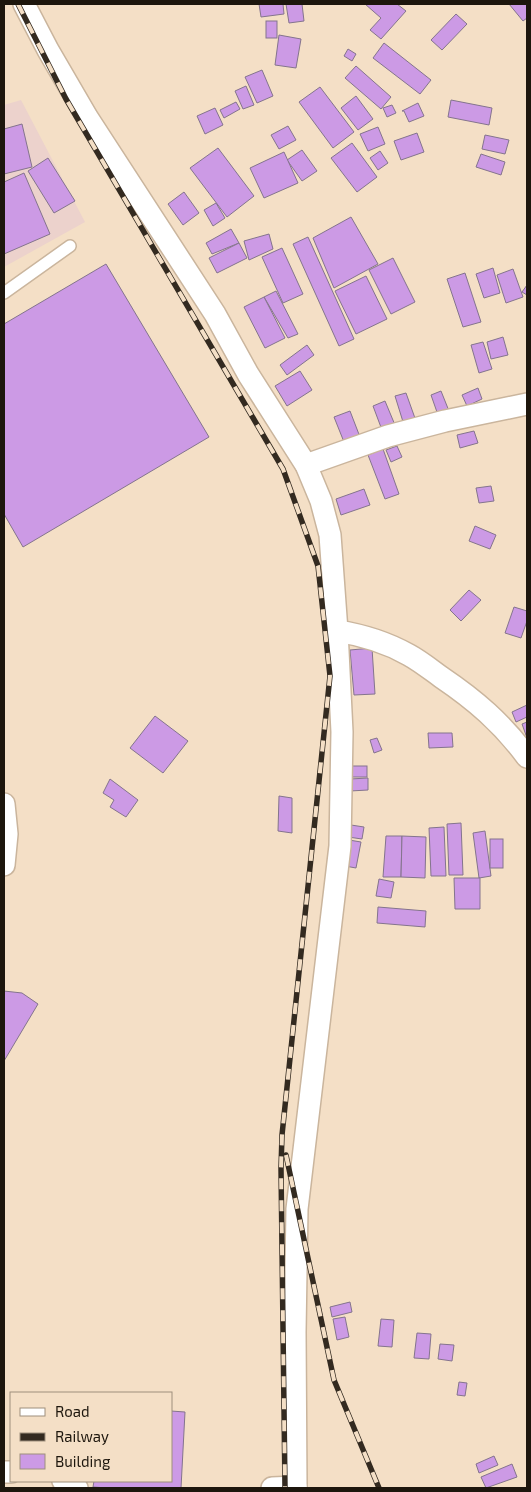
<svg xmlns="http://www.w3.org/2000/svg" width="531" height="1492" font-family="'Exo 2',sans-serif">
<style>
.industrial{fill:#ecd2cc}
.building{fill:#cc9ae5;stroke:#84748d}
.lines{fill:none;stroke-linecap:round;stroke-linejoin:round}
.lane-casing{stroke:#cab59d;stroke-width:14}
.street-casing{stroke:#cab59d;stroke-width:24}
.lane{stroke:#fff;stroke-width:11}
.street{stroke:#fff;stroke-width:21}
.rail-casing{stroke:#332a20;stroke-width:5.5}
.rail{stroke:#f4dfc6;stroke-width:4;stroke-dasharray:11;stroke-linecap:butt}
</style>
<rect width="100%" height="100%" fill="#f4dfc6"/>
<polygon class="industrial" points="21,100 85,222 4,267 4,105"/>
<g class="building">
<polygon points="259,4 283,4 284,14 261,17"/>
<polygon points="286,4 302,4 304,21 289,23"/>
<polygon points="365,4 397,4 406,11 381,39 370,30 381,18"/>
<polygon points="509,4 527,4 527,18 523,21"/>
<polygon points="456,14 467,24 442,50 431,40"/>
<rect x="266" y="21" width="11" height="17"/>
<polygon points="279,35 301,39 296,68 275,65"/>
<polygon points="384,43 431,80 420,94 373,58"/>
<polygon points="348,49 356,54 352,61 344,56"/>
<polygon points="356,66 391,97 381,109 345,78"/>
<polygon points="262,70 273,96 257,103 245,77"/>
<polygon points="246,86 254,105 243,109 235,91"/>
<polygon points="320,87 354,132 333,148 299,102"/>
<polygon points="356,96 373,119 358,130 341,108"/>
<polygon points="451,100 492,108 489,125 448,117"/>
<polygon points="236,102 240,109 224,118 220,110"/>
<polygon points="418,103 424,116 409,122 404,111 402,111"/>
<polygon points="392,105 396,113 387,117 383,108"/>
<polygon points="215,108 223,125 205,134 197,116"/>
<polygon points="22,124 32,167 4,174 4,129"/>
<polygon points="288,126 296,140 279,149 271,135"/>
<polygon points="378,127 385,144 368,151 360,134"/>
<polygon points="417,133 424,152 401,160 394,141"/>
<polygon points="485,135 509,140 505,154 482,149"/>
<polygon points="352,143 377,177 357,192 331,158"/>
<polygon points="218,148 254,196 227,217 190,168"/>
<polygon points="302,150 317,171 302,181 287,160"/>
<polygon points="380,151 388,163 378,170 370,158"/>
<polygon points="284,152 298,183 264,198 250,168"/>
<polygon points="481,154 505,162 501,175 476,167"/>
<polygon points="48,158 75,201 54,213 28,171"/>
<polygon points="24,173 50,234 4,254 4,182"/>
<polygon points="184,192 199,213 183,225 168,204"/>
<polygon points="216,203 225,218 213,226 204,210"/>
<polygon points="351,217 378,264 334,288 313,238"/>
<polygon points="231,229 239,243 212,254 206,243"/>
<polygon points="269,234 273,249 249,260 244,241"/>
<polygon points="308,237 354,339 339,346 293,244"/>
<polygon points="239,243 247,258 217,273 209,258"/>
<polygon points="282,248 303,294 283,303 262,257"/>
<polygon points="393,258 415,302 391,314 369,270"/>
<polygon points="106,264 209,437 23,547 4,514 4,324"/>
<polygon points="493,268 500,293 484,298 476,274"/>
<polygon points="513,269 523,297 506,303 497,275"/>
<polygon points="465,273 481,322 463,327 447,279"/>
<polygon points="366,276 387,319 356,334 335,291"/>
<polygon points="527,285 527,295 522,292"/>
<polygon points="276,291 298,334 288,338 264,297"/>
<polygon points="264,297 285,338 265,348 244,307"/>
<polygon points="503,337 508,355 491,359 487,342"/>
<polygon points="483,342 492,369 479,373 471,345"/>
<polygon points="307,345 314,355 287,375 280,365"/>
<polygon points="300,371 312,390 287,406 275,386"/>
<polygon points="478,388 482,399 467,406 462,395"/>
<polygon points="441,391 449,411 438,415 431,395"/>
<polygon points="406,393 416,421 404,425 395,396"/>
<polygon points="385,401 395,425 382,430 373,406"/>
<polygon points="350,411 360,437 344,442 334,417"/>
<polygon points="474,431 478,443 460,448 457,435"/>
<polygon points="397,446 402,457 391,462 386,450"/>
<polygon points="383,449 399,494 385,499 368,455"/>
<polygon points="491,486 494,501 479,503 476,488"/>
<polygon points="364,489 370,505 341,515 336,499"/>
<polygon points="475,526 496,535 490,549 469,541"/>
<polygon points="469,590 481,600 461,621 450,610"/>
<polygon points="514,607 527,611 527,621 521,638 505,633"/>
<polygon points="372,648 375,694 354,695 350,650"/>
<polygon points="527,705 527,717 516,722 512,712"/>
<polygon points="155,716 188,741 163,773 130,748"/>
<polygon points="527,722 527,738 522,724"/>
<polygon points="428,733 452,733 453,747 429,748"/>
<polygon points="377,738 382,750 374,753 370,740"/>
<rect x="351" y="766" width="16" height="11"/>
<polygon points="368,778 368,790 350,791 350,779"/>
<polygon points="110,779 138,800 126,817 110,807 114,800 103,793"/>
<polygon points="279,796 292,798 292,833 278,831"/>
<polygon points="461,823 463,875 449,875 447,824"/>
<polygon points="351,825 364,827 362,839 348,837"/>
<polygon points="444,827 446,876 431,876 429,828"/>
<polygon points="485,831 491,876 479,878 473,833"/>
<polygon points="386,836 402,836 401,877 383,877"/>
<polygon points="402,836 426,837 425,878 401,877"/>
<rect x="490" y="839" width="13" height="29"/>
<polygon points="349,840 361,842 356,868 345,866"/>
<polygon points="454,878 480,878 480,909 455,909"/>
<polygon points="379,879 394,882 391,898 376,896"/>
<polygon points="378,907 426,911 425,927 377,923"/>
<polygon points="4,991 22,993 38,1004 4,1061"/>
<polygon points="350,1302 352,1312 332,1317 330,1307"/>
<polygon points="345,1317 349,1337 337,1340 333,1319"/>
<polygon points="381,1319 394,1320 392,1347 378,1346"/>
<polygon points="417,1333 431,1334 429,1359 414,1358"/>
<polygon points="440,1344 454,1345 452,1361 438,1359"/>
<polygon points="459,1382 467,1383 465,1396 457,1395"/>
<polygon points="171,1411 185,1412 181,1488 108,1488 93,1487 94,1481 171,1481"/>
<polygon points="494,1456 498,1465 479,1473 476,1464"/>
<polygon points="512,1464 517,1477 486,1488 481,1477"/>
</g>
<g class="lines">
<defs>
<polyline id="lane" points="4,293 70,246"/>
<g id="street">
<polyline points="24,4 48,50 87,117 215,314 248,374 306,465 321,501 330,535 337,631 342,732 340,846 297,1209 295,1332 296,1488"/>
<polyline points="306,465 388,436 445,421 527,404"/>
<path d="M337 631C363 635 386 642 409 655 420 661 430 669 441 677 475 700 502 723 527 757"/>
<polyline points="4,804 7,834 4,865"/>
<polyline points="4,1472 11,1472"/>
<polyline points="63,1481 77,1488"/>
<polyline points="272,1488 296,1487"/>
</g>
</defs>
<use href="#lane" class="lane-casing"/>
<use href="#street" class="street-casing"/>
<use href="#lane" class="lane"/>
<use href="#street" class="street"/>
<defs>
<g id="rail">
<polyline points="18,4 66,99 283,469 318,566 330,676 282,1135 281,1168 285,1488"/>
<polyline points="286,1155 334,1380 379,1488"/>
</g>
</defs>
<use href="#rail" class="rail-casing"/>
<use href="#rail" class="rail"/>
</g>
<rect width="531" height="1492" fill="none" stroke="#1d160d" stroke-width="10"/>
<rect x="10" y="1392" width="162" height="90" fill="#f4dfc6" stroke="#9e8f7c"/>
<rect x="20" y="1408" width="25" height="8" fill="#ffffff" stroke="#9e8f7c"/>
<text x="55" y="1417" font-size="15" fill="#1d160d">Road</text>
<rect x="20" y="1433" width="25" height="8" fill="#332a20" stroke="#9e8f7c"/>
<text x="55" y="1442" font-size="15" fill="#1d160d">Railway</text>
<rect x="20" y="1454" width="25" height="15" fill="#cc9ae5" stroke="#9e8f7c"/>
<text x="55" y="1467" font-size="15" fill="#1d160d">Building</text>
</svg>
